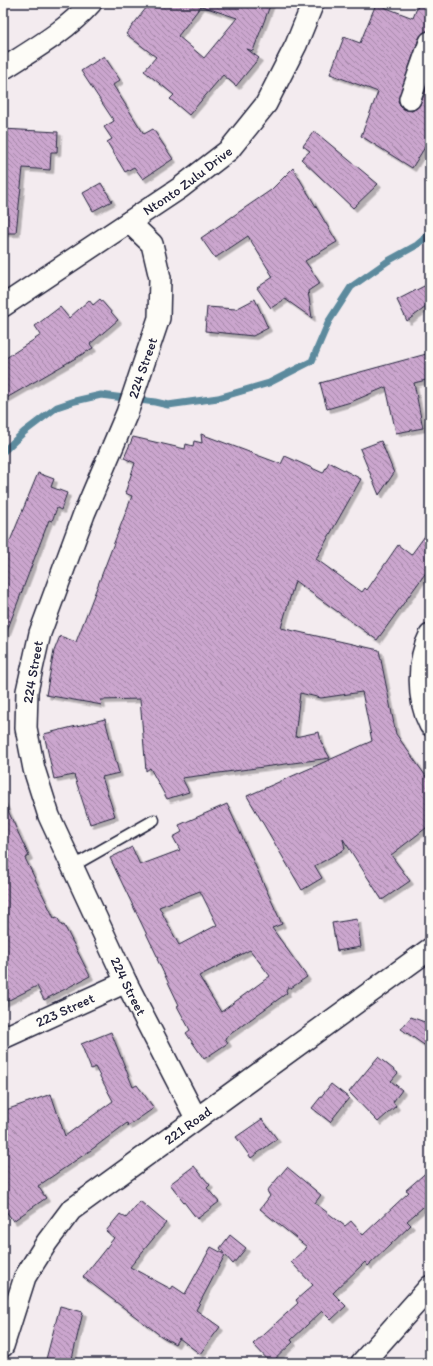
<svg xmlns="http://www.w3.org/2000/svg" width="433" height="1366" font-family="Itim,sans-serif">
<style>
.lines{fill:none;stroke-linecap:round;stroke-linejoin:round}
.stream{stroke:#5c8a9d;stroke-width:7}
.building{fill:url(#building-back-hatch);stroke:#22223b;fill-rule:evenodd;filter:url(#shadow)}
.service-casing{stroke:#22223b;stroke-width:13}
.minor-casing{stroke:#22223b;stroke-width:24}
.tertiary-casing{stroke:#22223b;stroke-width:25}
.service{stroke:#fdfcf7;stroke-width:10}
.minor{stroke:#fdfcf7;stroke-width:21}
.tertiary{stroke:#fdfcf7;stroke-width:22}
.labels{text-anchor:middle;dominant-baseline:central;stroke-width:3;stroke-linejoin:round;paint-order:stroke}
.street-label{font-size:14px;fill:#22223b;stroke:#fdfcf7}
</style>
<defs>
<pattern id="building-back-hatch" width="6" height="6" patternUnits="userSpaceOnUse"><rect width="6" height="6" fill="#cba6ce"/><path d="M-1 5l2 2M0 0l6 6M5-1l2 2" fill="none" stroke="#a487a8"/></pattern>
<filter id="shadow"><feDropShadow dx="3.5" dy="3.5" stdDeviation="0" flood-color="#0004"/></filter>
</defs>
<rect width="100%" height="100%" fill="#f3ebef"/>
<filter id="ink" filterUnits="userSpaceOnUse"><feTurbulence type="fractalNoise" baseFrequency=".025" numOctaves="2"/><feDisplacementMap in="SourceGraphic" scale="8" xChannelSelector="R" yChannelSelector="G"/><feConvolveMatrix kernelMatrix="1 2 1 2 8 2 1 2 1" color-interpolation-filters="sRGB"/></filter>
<g filter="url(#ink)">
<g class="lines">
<polyline class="stream" points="3,452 24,432 57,407 75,401 101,395 155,402 168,405 218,398 269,383 312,361 329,321 351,287 388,261 417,245 430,234"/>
</g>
<g class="building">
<path d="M150 3H271L253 51 247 49 259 58 236 86 223 75 189 115 170 99 174 95 144 71 156 57 126 34ZM201 6 237 18 204 58 178 36Z"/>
<polygon points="419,3 430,3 430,30 423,33 419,38 398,101 401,106 406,110 412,111 417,108 421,103 430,78 430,139 412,168 361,136 378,92 330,74 344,37 360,43 376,4 413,18"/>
<polygon points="104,56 120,80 113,85 144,134 153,129 173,159 143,179 134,167 125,172 107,142 112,139 104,127 114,121 81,71"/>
<polygon points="3,129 58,132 57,152 51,152 50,170 23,168 16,233 3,233"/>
<polygon points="314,131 378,184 353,208 301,159 310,151 303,146"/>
<polygon points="293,168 337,242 305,261 320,283 308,291 312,318 285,299 271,308 257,288 273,277 248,236 215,258 201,238 271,190"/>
<polygon points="101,183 112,201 93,211 83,193"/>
<polygon points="430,283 430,304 407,321 397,300"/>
<polygon points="100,299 118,320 90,344 93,348 3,400 3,360 41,335 35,326 60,307 69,318 89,300 93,305"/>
<polygon points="255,299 268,328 253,336 205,331 207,307 236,309"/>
<polygon points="430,353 430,379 414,383 423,428 396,433 386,387 351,402 327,409 320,383"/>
<polygon points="201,434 281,464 285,456 323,473 329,462 361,479 316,559 362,592 365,588 367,590 398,545 411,555 430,529 430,567 377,640 295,581 281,628 379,650 396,734 430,782 430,825 391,855 410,881 382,900 343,839 345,849 315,866 322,878 302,890 247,796 372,741 362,692 321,698 300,693 295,737 319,732 321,742 330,758 182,778 189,792 167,799 150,768 146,771 140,699 101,700 102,705 46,695 54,651 60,636 76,642 132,496 125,493 135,463 124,458 133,437 185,449 186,444 193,446 194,441 202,443"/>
<polygon points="381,441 394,473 379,495 360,449"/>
<polygon points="38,473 54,479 51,487 67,493 61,510 57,508 52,521 49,520 5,636 3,636 3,550 7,539 10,541"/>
<polygon points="105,719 119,773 102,777 115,816 90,824 74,775 54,779 44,734"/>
<polygon points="3,800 29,856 25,858 54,918 57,917 62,926 64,925 90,976 44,1000 37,986 3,1003"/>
<path d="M227 804 282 924 272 928 307 977 291 988 288 987 286 990 287 993 225 1038 228 1043 204 1059 186 1033 190 1030 177 1006 179 1005 157 959 158 958 110 858 132 847 140 865 180 850 173 837 182 832 179 825ZM200 891 217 925 179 945 159 907ZM250 950 270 976 221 1012 199 976Z"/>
<polygon points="357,919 361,947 337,951 332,923"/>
<polygon points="411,1017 430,1024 430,1049 401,1029"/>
<polygon points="111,1032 133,1087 137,1085 154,1108 128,1126 127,1123 91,1150 38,1186 46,1198 13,1221 3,1207 3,1111 51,1094 65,1136 113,1101 95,1067 91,1069 81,1044"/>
<polygon points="378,1057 398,1073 391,1081 402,1090 393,1102 396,1106 378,1122 349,1092"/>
<polygon points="331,1084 349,1098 330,1122 312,1108"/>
<polygon points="262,1119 277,1139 251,1158 236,1137"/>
<polygon points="194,1166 210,1185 207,1188 219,1202 197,1219 170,1184"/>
<polygon points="287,1167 321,1195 315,1203 345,1226 351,1221 363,1235 409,1192 406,1190 430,1169 430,1201 407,1221 411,1225 368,1266 365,1262 333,1293 346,1306 331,1320 322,1311 291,1340 293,1342 271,1363 253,1344 298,1303 296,1300 313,1285 291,1262 307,1247 260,1209 270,1196 267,1191"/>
<polygon points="140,1201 166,1223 130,1267 171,1289 173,1286 185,1294 211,1247 224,1254 220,1248 230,1235 246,1248 233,1264 225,1255 196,1310 220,1327 200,1354 179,1338 175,1344 161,1336 83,1277 114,1238 106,1231 120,1214 126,1218"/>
<polygon points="60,1306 83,1312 71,1363 45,1363"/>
</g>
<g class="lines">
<defs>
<polyline id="service" points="73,866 154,820"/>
<g id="minor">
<path d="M3 69C34 49 66 31 91 3"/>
<polyline points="410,99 430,42"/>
<path id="s1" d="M129 222 152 244 160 278 159 318 127 413 84 514 40 633 27 691 26 728 34 769 49 816 126 982 196 1118"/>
<path id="s2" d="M3 306 180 188 229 150 266 104 296 45 313 3"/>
<path d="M430 635C417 660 417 700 430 725"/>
<path id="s3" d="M3 1038 126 982"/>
<path id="s4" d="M3 1346 25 1277 47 1242 71 1210 430 949"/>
</g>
<polyline id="tertiary" points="362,1363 430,1287"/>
</defs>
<use href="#service" class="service-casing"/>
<use href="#minor" class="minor-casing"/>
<use href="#tertiary" class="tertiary-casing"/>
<use href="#service" class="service"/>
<use href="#minor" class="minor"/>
<use href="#tertiary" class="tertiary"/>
</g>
</g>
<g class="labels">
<g class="street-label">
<text stroke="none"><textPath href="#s2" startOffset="223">Ntonto Zulu Drive</textPath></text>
<text transform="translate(143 368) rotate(-71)">224 Street</text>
<text transform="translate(33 672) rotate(-80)">224 Street</text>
<text stroke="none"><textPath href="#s1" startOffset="819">224 Street</textPath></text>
<text stroke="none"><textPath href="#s3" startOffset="68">223 Street</textPath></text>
<text stroke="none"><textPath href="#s4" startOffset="298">221 Road</textPath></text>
</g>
</g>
<rect width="433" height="1366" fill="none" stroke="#fdfcf7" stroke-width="16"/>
<rect x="8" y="8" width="417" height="1350" fill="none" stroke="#22223b" stroke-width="1.5" filter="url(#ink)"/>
</svg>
